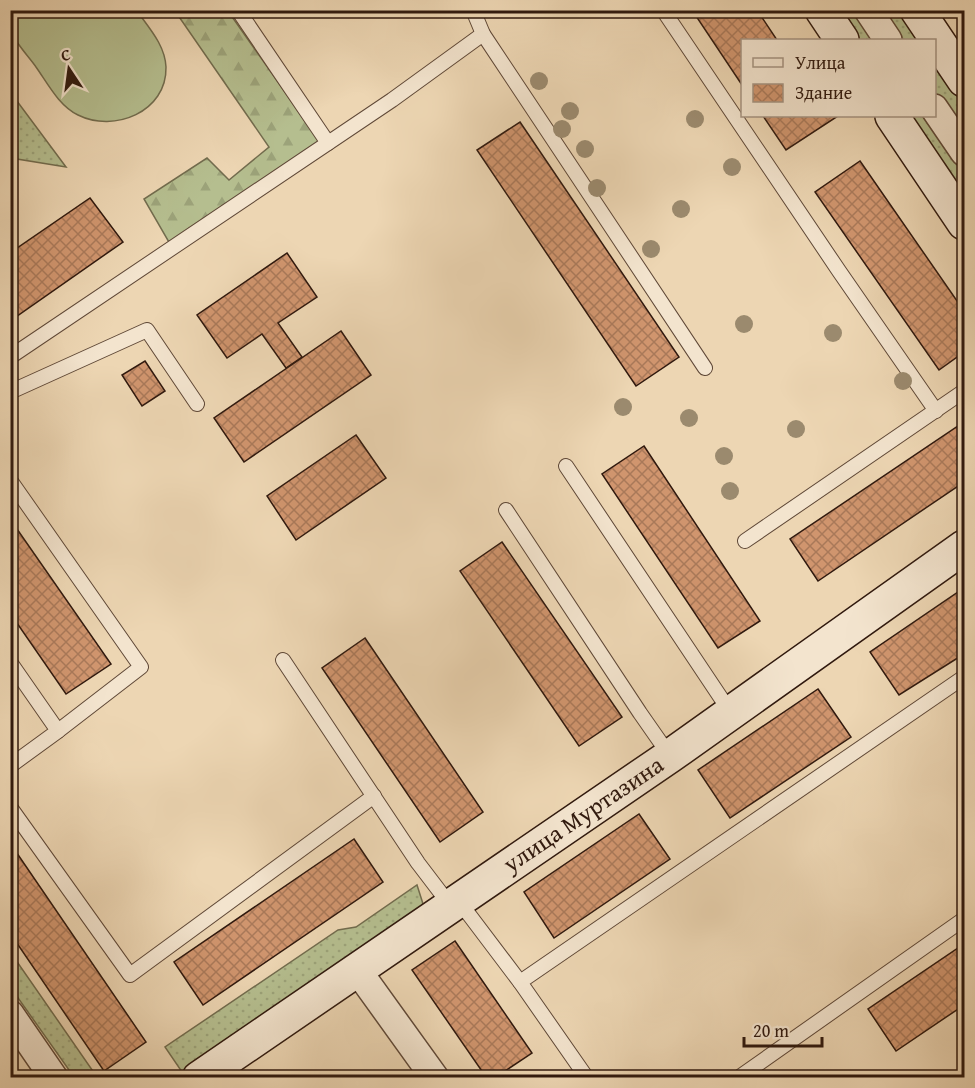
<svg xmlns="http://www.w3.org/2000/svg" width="975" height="1088" font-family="'Gentium Book Plus',serif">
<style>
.grass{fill:url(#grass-dots);stroke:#726c4e;stroke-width:1.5}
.forest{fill:url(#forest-firs);stroke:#726c4e;stroke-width:1.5}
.garden{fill:#b5be8f;stroke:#726c4e;stroke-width:1.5}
.building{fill:url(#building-cross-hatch);stroke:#30190e;stroke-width:1.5}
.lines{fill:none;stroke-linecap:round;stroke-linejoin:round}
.lane-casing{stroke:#5f4837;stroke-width:16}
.street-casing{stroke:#5f4837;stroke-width:30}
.secondary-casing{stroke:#30190e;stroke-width:36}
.lane{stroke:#f3e4ce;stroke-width:14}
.street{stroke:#f3e4ce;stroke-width:27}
.secondary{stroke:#f3e4ce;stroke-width:33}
.tree{fill:#9b8a6e}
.labels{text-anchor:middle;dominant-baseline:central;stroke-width:4.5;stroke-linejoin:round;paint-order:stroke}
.street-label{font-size:24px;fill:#30190e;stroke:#f3e4ce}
</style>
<defs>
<pattern id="grass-dots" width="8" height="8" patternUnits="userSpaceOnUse" patternTransform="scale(1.5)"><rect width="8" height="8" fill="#b5be8f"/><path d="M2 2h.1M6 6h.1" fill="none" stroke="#9ca37a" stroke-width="1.8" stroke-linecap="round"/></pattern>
<pattern id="forest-firs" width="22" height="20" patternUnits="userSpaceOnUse" patternTransform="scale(1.5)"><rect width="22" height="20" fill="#b5be8f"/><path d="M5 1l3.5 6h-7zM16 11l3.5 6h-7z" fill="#9ca37a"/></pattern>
<pattern id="building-cross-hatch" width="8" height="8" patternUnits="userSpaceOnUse" patternTransform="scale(1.5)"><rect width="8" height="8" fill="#d0956e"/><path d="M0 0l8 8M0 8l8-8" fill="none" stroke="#a97959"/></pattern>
</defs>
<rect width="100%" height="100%" fill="#edd6b3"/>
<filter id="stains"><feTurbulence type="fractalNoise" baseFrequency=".00333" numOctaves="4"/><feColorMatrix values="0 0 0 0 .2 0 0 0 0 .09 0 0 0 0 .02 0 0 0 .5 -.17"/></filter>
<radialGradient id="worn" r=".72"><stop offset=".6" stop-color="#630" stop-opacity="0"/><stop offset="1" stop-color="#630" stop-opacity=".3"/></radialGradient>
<g class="grass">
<polygon points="833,11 860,11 880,40 854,40"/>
<polygon points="875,11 899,11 919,40 895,40"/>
<polygon points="934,63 964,106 964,142 935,98"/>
<polygon points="10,93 11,93 66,167 11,158"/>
<polygon points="905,116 932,116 964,164 964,202"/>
<polygon points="417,885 424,907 182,1072 165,1047 338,930 356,927"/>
<polygon points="10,953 11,953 97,1077 74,1077 11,988"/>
</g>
<polygon class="forest" points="175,11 228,11 320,142 170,244 144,199 207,158 229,180 269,147"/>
<path class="garden" d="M10 11H137C149 28 165 45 166 67 167 112 114 133 78 115 59 106 48 84 36 67 30 58 12 39 10 29 9 23 10 16 10 11Z"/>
<g class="building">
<polygon points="692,10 757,10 777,40 742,40 742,85"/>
<polygon points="763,116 838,116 786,150"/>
<polygon points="520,122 679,357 636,386 477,150"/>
<polygon points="860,161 964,311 964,352 939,370 815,192"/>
<polygon points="90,198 123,242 10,321 10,253"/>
<polygon points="287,253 317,297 278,323 302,357 286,368 262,334 227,358 197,315"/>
<polygon points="341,331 371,375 244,462 214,418"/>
<polygon points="145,361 165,391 142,406 122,375"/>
<polygon points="964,422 964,482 818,581 790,539"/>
<polygon points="356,435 386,478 296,540 267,496"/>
<polygon points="644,446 760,621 718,648 602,474"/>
<polygon points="10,519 111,664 66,694 10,613"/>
<polygon points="502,542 622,717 579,746 460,571"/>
<polygon points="964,588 964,654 899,695 870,652"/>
<polygon points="365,638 483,812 440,842 322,668"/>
<polygon points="818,689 851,737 730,818 698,770"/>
<polygon points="639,814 670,859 554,938 524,892"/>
<polygon points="354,839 383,882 203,1005 174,962"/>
<polygon points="10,843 146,1042 104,1071 10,933"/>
<polygon points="455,941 532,1053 496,1077 486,1077 412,970"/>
<polygon points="964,944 964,1005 896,1051 868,1009"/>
</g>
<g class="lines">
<defs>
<g id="lane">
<polyline points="238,10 328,143"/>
<polyline points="473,10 483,34 705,368"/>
<polyline points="663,10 839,271 936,411"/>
<polyline points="10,357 392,100 483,34"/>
<polyline points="10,392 147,330 197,404"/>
<polyline points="566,466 731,713"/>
<polyline points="10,480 141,667 58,731"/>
<polyline points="506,510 640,713 670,756"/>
<polyline points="745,541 964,391"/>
<polyline points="283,660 418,863 450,905"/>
<polyline points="10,662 58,731 10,766"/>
<polyline points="10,807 130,975 374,796"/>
<polyline points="458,900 520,982"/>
<polyline points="587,1078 520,982 964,677"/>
<polyline points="738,1078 964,919"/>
</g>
<g id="street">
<polyline points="868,10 888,40"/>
<polyline points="934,108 964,152"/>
<polyline points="358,971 435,1078"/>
<polyline points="10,1014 54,1078"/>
</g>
<g id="secondary">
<polyline points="822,10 842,40"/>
<polyline points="917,10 964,80"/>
<polyline points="892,116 964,223"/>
<polyline points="199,1078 670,756 964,547"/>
</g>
</defs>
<use href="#lane" class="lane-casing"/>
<use href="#street" class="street-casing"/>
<use href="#secondary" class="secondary-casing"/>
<use href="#lane" class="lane"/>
<use href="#street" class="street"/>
<use href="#secondary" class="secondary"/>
</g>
<g class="tree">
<circle cx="539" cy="81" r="9"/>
<circle cx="570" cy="111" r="9"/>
<circle cx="695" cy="119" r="9"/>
<circle cx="562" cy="129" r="9"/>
<circle cx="585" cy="149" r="9"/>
<circle cx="732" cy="167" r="9"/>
<circle cx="597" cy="188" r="9"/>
<circle cx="681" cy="209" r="9"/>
<circle cx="651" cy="249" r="9"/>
<circle cx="744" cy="324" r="9"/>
<circle cx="833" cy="333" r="9"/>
<circle cx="903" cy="381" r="9"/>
<circle cx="623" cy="407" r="9"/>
<circle cx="689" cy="418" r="9"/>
<circle cx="796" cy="429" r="9"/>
<circle cx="724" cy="456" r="9"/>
<circle cx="730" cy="491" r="9"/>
</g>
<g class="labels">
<g class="street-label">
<text transform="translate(583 814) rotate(-34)">улица Муртазина</text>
</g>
</g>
<rect width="975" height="1088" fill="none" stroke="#edd6b3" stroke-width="36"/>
<rect x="12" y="12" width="951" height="1064" fill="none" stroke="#30190e" stroke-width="3"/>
<rect x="18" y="18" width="939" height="1052" fill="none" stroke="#30190e" stroke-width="1.5"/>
<rect x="741" y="39" width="195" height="78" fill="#f3e4ce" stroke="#a59381" stroke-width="1.5"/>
<rect x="753" y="58" width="30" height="9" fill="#f3e4ce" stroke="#a59381" stroke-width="1.5"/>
<text x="795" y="69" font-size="18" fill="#30190e">Улица</text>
<rect x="753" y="84" width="30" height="18" fill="url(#building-cross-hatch)" stroke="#a59381" stroke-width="1.5"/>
<text x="795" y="99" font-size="18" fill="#30190e">Здание</text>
<g transform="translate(69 69) rotate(347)" stroke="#f3e4ce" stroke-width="4.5" paint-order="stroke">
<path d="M0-4.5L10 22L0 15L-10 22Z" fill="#30190e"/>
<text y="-9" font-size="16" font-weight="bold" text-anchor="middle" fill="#30190e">С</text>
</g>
<path d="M744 1037v9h78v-9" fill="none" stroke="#30190e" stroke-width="3"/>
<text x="753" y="1037" font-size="18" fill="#30190e" stroke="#f3e4ce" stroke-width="4.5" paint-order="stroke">20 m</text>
<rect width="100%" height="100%" filter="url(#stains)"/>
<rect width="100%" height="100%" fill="url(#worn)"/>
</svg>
